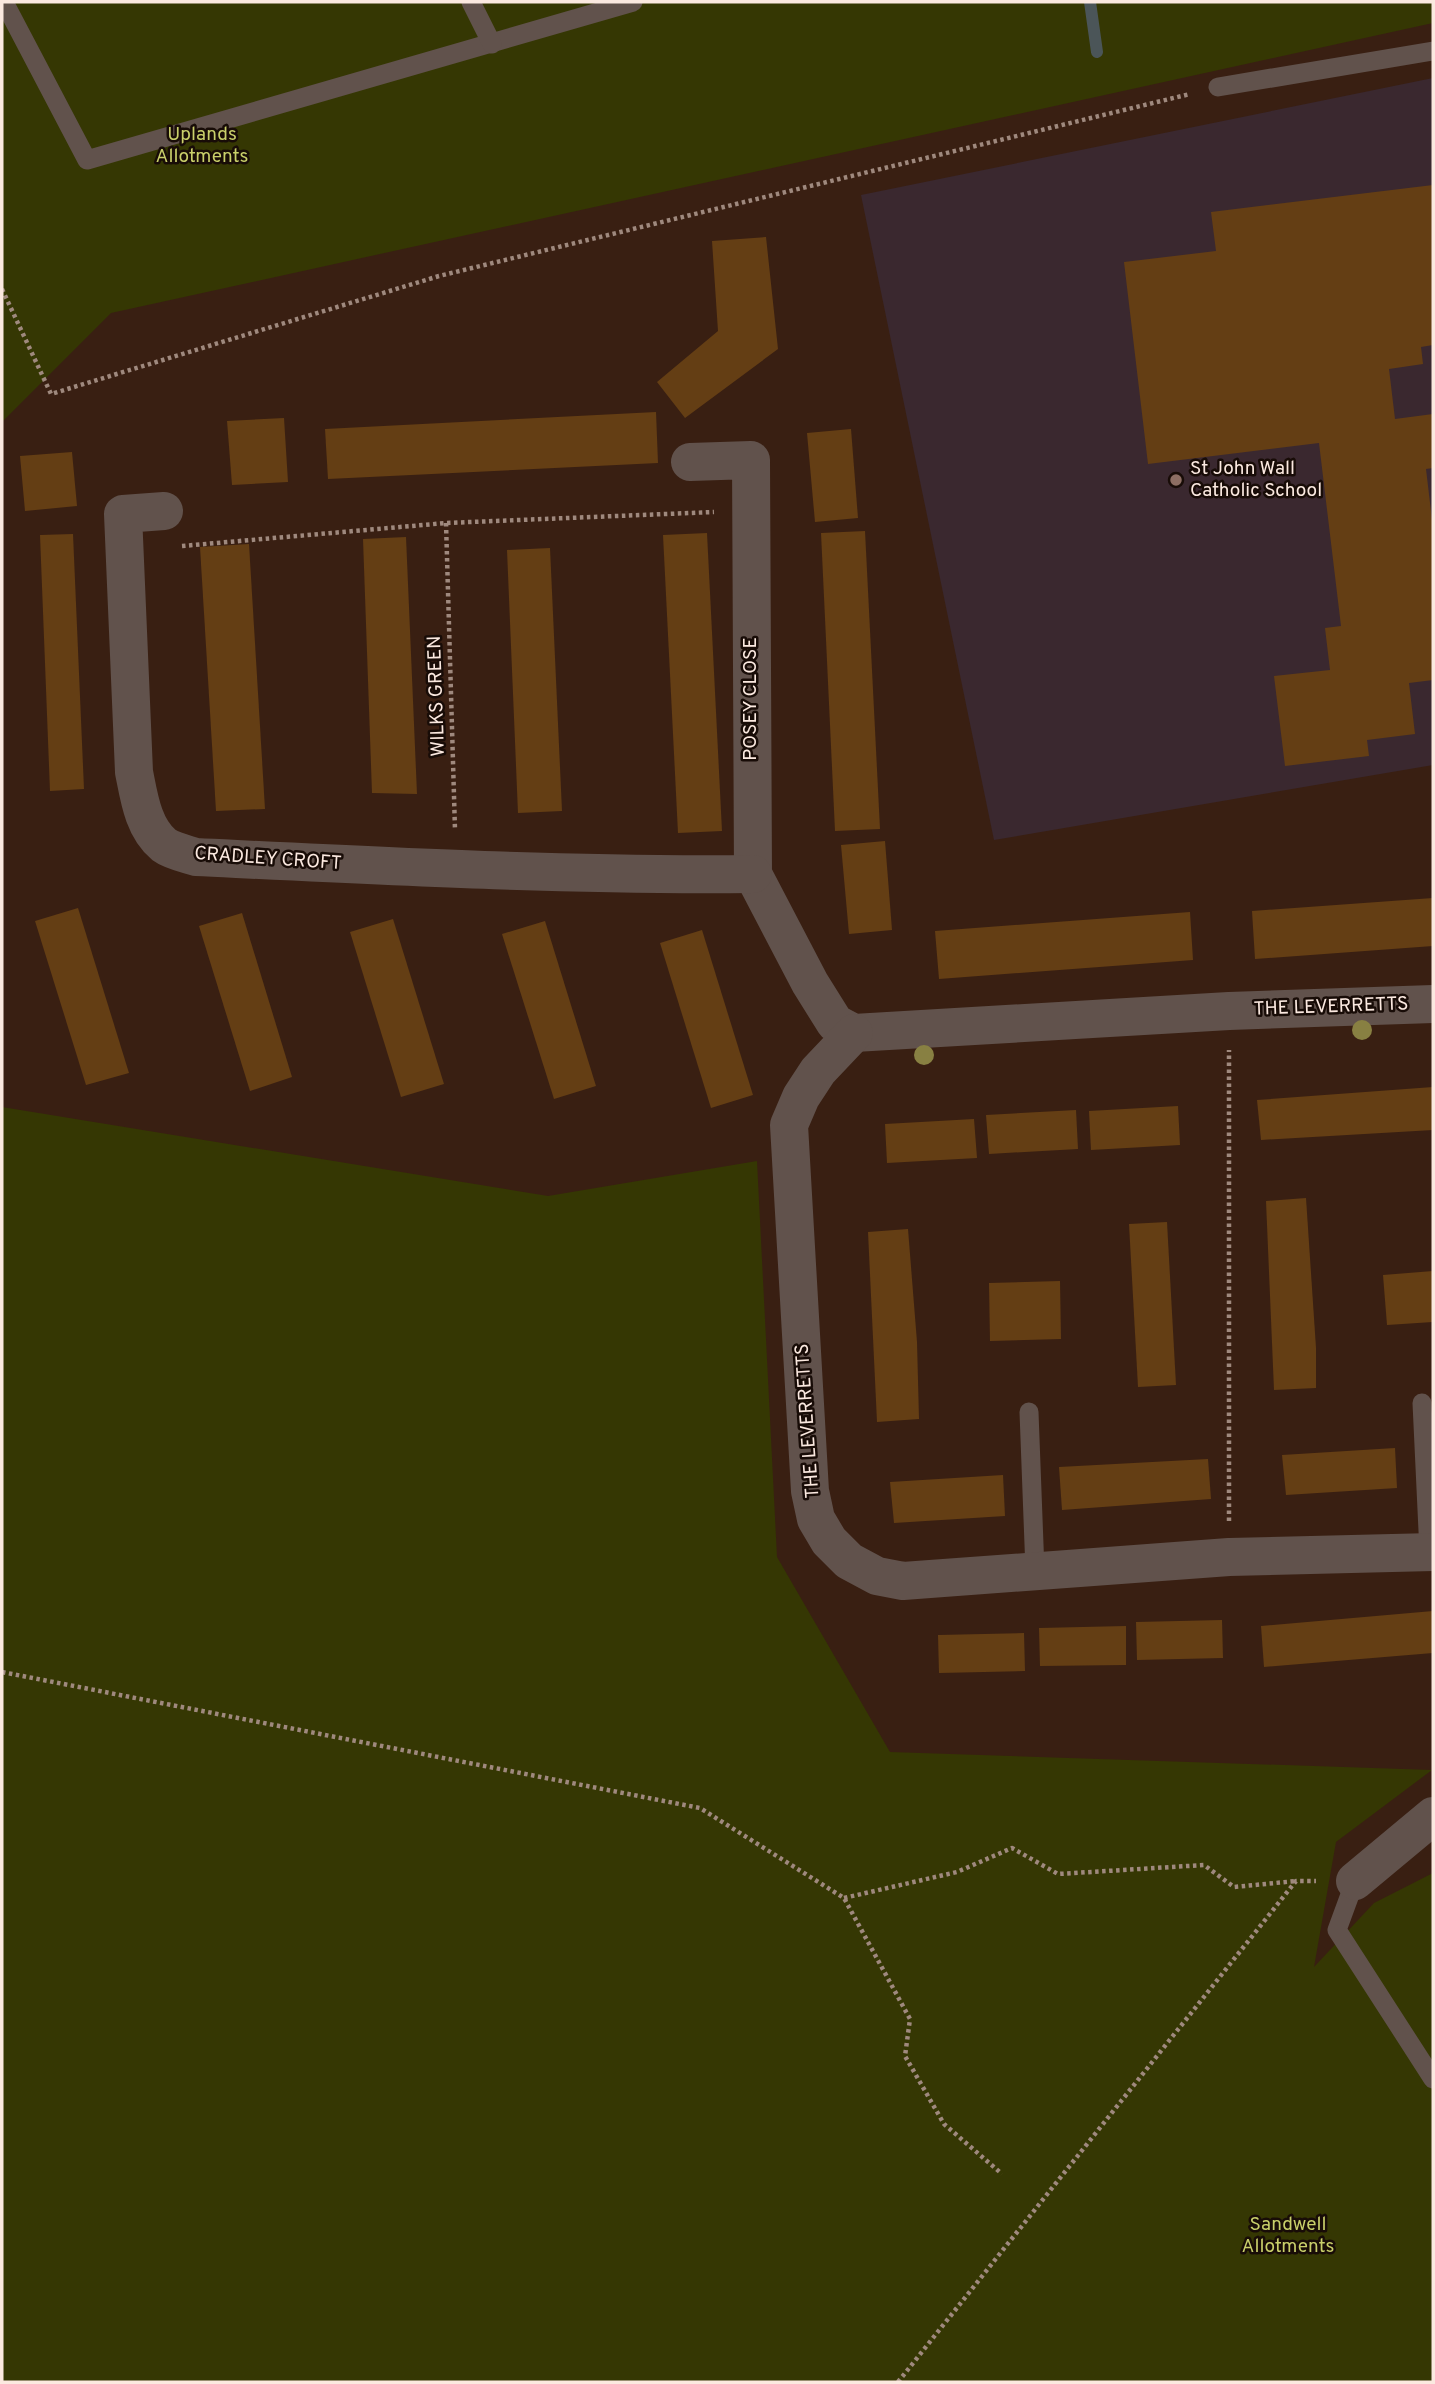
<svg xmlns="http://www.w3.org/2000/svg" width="1435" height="2384" font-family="Overpass,sans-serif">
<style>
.education{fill:#3a282f}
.green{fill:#353703}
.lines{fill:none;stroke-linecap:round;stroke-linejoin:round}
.stream{stroke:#4b5558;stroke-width:12}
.building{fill:#643e14}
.path{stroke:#9f897e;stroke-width:4.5;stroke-dasharray:3.5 3.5;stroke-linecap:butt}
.service{stroke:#61524c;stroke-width:19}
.minor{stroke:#61524c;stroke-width:38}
.tree{fill:#888042}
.education-dot{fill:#8d6e63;stroke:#180c07;stroke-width:2.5}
.labels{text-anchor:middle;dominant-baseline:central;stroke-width:5;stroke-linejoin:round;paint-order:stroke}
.park-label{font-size:19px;fill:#c9cf6a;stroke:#180c07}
.poi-label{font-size:19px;fill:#fbe9e0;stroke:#180c07;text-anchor:start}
.street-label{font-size:19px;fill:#fbe9e0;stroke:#180c07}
</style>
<rect width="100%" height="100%" fill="#391f12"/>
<polygon class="education" points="1433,78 1433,765 994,840 861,195"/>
<g class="green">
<polygon points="2,2 1433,2 1433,23 111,313 2,422"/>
<polygon points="2,1107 548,1196 757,1161 777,1557 890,1752 1432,1770 1336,1842 1314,1967 1374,1903 1433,1873 1433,2382 2,2382"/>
</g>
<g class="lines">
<polyline class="stream" points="1090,2 1097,52"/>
</g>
<g class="building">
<polygon points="1433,185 1433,345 1421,347 1423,364 1389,369 1395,419 1433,414 1433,468 1426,469 1433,528 1433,680 1409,683 1415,734 1367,740 1369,756 1285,766 1274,676 1330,670 1325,628 1341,626 1319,443 1148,464 1124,262 1216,251 1211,212"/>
<polygon points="766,237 778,349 685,418 657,382 718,331 712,241"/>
<polygon points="656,412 658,463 328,479 325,429"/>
<polygon points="284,418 288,482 232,485 227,421"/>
<polygon points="851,429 858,518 815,522 807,433"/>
<polygon points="72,452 77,506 25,511 20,456"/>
<polygon points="865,531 880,829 835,831 821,533"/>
<polygon points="707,533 722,831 678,833 663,535"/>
<polygon points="73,534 84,789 50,791 40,535"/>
<polygon points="406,537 417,794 372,793 363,539"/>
<polygon points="249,544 265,809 216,811 200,547"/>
<polygon points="550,548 562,811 518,813 507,550"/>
<polygon points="885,841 892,930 849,934 841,845"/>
<polygon points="1433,898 1433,946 1255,959 1252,911"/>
<polygon points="78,908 129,1073 86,1085 35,921"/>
<polygon points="1190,912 1193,960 939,979 935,931"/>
<polygon points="242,913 292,1077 250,1091 199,926"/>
<polygon points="393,919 444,1084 401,1097 350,932"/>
<polygon points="545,921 596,1086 554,1099 502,934"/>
<polygon points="702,930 753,1095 711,1108 660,943"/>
<polygon points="1433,1087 1433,1130 1261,1140 1257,1100"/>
<polygon points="1178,1106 1180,1145 1091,1150 1089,1111"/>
<polygon points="1076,1110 1078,1149 989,1154 986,1115"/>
<polygon points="974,1119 977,1158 887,1163 885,1124"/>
<polygon points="1306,1198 1316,1348 1316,1388 1274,1390 1266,1201"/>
<polygon points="1167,1222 1176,1385 1138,1387 1129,1224"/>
<polygon points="908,1229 917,1342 919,1419 877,1422 868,1232"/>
<polygon points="1433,1271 1433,1322 1387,1325 1383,1275"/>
<polygon points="1060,1281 1061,1339 990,1341 989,1283"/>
<polygon points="1395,1448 1397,1488 1286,1495 1282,1455"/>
<polygon points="1208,1459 1211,1499 1062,1510 1059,1467"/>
<polygon points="1003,1475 1005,1516 894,1523 890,1482"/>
<polygon points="1433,1611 1433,1653 1264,1667 1261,1626"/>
<polygon points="1222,1620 1223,1658 1137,1660 1136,1622"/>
<polygon points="1126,1626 1126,1665 1040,1666 1039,1628"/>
<polygon points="1024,1633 1025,1671 939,1673 938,1635"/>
</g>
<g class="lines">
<g class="path">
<polyline points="2,289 51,394 439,276 1190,94"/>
<polyline points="446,523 455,830"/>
<polyline points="182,546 446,523 714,512"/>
<polyline points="1229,1521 1229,1050"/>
<polyline points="2,1672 700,1808 844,1898 910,2019 905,2056 944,2124 1002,2174"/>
<polyline points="844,1898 957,1872 1012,1848 1058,1874 1204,1865 1234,1887 1296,1881"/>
<polyline points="898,2382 1296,1881 1316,1881"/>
</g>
<g class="service">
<polyline points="4,2 87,160 633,2"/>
<polyline points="471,2 492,44"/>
<polyline points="1218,87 1433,51"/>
<polyline points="1422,1403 1429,1552"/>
<polyline points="1029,1412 1035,1571"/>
<polyline points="1355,1881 1337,1930 1433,2079"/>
</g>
<g class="minor">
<polyline points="690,462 751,460 753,874 810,983 835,1023 854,1033 1229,1011 1433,1004"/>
<path d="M164 511 123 514 134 772C139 797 143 828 164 845 172 851 187 854 196 857 381 866 567 876 753 874"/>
<polyline points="854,1033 818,1071 801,1097 789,1125 810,1491 816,1519 829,1541 849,1561 877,1576 903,1581 1229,1557 1433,1552"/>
<polyline points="1355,1881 1433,1816"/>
</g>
</g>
<g class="tree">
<circle cx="1362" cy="1030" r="10"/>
<circle cx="924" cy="1055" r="10"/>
</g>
<circle class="education-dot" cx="1176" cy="480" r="7"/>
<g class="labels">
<g class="park-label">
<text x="202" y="135">Uplands<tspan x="202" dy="22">Allotments</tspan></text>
<text x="1288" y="2225">Sandwell<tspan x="1288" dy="22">Allotments</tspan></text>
</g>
<g class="poi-label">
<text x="1190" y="469">St John Wall<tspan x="1190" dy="22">Catholic School</tspan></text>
</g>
<g class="street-label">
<text transform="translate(437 696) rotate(-92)">WILKS GREEN</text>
<text transform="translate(751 699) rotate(-90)">POSEY CLOSE</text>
<text transform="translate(268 859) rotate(4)">CRADLEY CROFT</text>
<text transform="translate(1331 1007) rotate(-2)">THE LEVERRETTS</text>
<text transform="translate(808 1421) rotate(-94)">THE LEVERRETTS</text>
</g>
</g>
<rect width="1435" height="2384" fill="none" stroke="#fbe9e0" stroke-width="7"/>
</svg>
